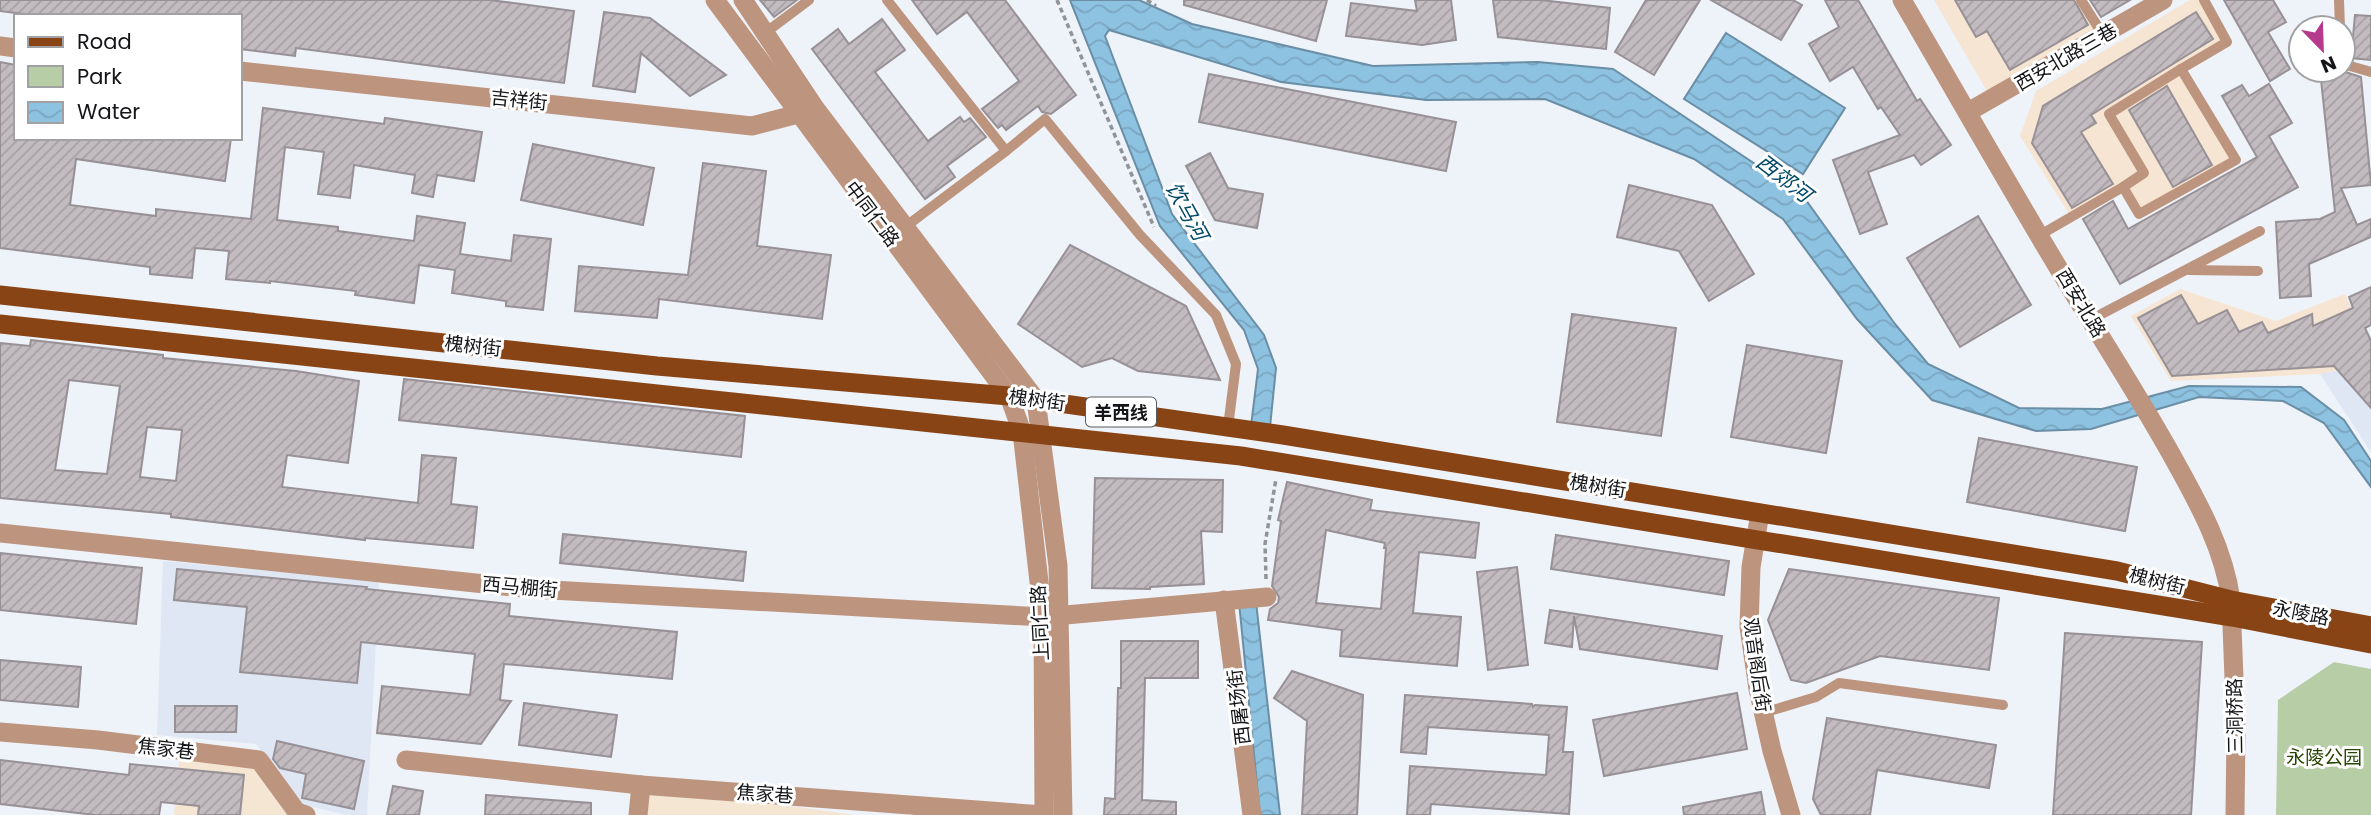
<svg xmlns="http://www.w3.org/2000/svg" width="2371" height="815" font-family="Poppins,'Noto Sans SC',sans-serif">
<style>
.commercial{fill:#f6e5d3}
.built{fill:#dfe7f5}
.medical{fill:#f5e5d3}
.park{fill:#b7cda6}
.water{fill:url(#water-waves);stroke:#698ea5;stroke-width:2}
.building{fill:url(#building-hatch);stroke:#979095;stroke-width:2;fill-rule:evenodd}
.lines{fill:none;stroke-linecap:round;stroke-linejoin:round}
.path{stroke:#909398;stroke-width:3.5;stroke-dasharray:5 3.5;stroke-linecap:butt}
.service{stroke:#bd947e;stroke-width:10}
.minor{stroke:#bd947e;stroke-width:19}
.tertiary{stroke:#bd947e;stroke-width:19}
.primary{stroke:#894415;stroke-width:19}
.labels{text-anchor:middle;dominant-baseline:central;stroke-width:6;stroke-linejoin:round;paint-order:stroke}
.shield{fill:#fff;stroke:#5a5b5d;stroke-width:2}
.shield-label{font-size:18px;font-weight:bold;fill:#141518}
.street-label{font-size:19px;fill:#141518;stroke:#fff}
.park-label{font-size:19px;fill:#284600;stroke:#fff}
.water-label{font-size:21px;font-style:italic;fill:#014967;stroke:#fff}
</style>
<defs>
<pattern id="water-waves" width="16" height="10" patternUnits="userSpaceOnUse" patternTransform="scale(1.75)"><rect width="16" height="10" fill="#8ec2e1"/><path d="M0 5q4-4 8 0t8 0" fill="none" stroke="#7aa6c0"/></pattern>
<pattern id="building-hatch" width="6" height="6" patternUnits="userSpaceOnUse" patternTransform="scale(1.75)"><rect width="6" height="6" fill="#c2bbc0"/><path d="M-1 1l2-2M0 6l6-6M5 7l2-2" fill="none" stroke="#a6a0a4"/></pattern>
</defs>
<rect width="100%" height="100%" fill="#eef2f9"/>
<g class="commercial">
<polygon points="1934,0 2076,0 2095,31 1988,93"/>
<polygon points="2190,0 2204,0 2227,42 2181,69 2236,160 2139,214 2122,187 2071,217 2020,136 2036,91"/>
<polygon points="2180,289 2276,321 2345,294 2371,352 2351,368 2320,374 2171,381 2131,316"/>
</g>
<g class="built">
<polygon points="2371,360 2371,452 2320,374 2351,368"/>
<polygon points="163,561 379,581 367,815 347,815 304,805 256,744 157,735"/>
</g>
<g class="medical">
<polygon points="180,750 259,760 306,815 174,815"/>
<polygon points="641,785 855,815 638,815"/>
</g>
<polygon class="park" points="2334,662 2371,669 2371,815 2276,815 2278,700"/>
<g class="water">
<polygon points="1070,0 1139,0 1192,24 1373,66 1538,62 1613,69 1803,196 1895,324 1928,364 2019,408 2102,409 2189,386 2301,387 2344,420 2371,461 2371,487 2324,423 2283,401 2199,397 2091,429 2036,431 1932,400 1857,319 1783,219 1694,159 1545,99 1426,100 1281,82 1109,30 1105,36 1172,214 1264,335 1276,368 1270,427 1251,426 1258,369 1244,330 1160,226"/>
<polygon points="1726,33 1845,108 1803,174 1684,99"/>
<polygon points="1239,602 1256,602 1280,815 1260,815"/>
</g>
<g class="building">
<polygon points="0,0 490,0 574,11 564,83 296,48 295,56 240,49 240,16 39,16 0,11"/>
<polygon points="760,0 797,0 774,17"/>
<polygon points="912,0 1005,0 1076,95 1051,114 1042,112 1038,106 1006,130 1002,125 998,128 982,109 1019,81 967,12 937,34"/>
<polygon points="1184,0 1327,0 1316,41 1184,5"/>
<polygon points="1415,0 1451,0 1456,40 1422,45 1346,36 1351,3 1417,11"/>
<polygon points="1493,0 1541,0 1610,8 1606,49 1498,37"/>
<polygon points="1646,0 1700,0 1654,75 1615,52"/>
<polygon points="1711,0 1793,0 1802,5 1781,40"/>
<polygon points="1825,0 1858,0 1917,101 1920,99 1951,145 1921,165 1914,155 1868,172 1887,224 1860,234 1833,160 1900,135 1881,107 1878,109 1853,67 1830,81 1809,44 1839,27"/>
<polygon points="1955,0 2074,0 2088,25 2010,70 1987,31 1976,37"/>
<polygon points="2090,0 2130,0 2101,17"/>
<polygon points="2224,0 2273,0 2286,22 2268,32 2290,69 2270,81"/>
<polygon points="604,12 650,18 726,75 690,96 641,53 635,92 593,86"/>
<polygon points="2196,12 2213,39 2091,115 2096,123 2081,132 2113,184 2072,208 2032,143 2043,106"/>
<polygon points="2355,15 2371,16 2371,60 2351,58"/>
<polygon points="882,19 905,50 875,72 928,141 960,117 964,122 970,118 986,137 947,166 955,177 925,199 812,49 838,29 849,44"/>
<polygon points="0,62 16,65 16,138 231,138 225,181 76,159 70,205 156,216 156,209 251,219 263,108 384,124 385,118 482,132 474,181 437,175 433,197 412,193 415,175 354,165 350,198 318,194 324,152 285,147 277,220 338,227 338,231 414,241 417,216 465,223 460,254 511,261 514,235 551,239 543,310 506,306 506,301 452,293 455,270 419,265 414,303 355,295 356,291 270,281 270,283 226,279 229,251 195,248 192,278 150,274 150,267 0,248"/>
<polygon points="2320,70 2339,70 2361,77 2371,185 2341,188 2357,225 2371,219 2371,237 2309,264 2311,296 2280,298 2276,222 2320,219 2335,212"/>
<polygon points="1209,74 1456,122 1446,171 1199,122"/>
<polygon points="2269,84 2292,123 2269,136 2298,187 2120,284 2083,219 2113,201 2128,229 2257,157 2222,96 2242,85 2249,96"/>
<polygon points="2167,86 2212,165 2173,187 2129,110"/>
<polygon points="533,144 654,168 643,225 521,200"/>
<polygon points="1210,153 1228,188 1263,194 1257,228 1215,220 1186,166"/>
<polygon points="703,163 766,171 757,246 831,255 822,319 659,299 657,318 575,311 579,266 688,275"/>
<polygon points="1629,185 1712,205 1754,274 1709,301 1679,251 1617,237"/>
<polygon points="1978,216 2031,305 1960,347 1907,258"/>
<polygon points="1070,245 1186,306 1220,380 1138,371 1112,358 1082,367 1018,324"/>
<polygon points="2371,287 2371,325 2365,328 2371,341 2371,408 2334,366 2172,376 2138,318 2181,295 2198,324 2227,310 2239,332 2262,322 2268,333 2312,314 2313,326 2353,308 2349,297"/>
<polygon points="1572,314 1676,328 1661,436 1557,422"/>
<path d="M31 340 163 355V358L296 371 359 381 348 463 287 455 282 487 418 503 422 455 456 458 451 504 477 507 473 548 365 538V540L171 517V514L0 498V343L30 346ZM69 380 120 386 107 474 55 470ZM147 427 182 430 176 481 140 477Z"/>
<polygon points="1747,345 1842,361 1826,453 1731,437"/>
<polygon points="404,379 745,416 741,457 399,420"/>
<polygon points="1979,438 2137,467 2125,531 1967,502"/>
<polygon points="1095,478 1223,480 1222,532 1201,531 1204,584 1150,587 1150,589 1092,588"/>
<path d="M1287 482 1372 500 1370 510 1479 523 1475 558 1419 552 1413 613 1461 617 1457 666 1340 656 1342 630 1268 620 1270 609 1278 603 1279 597 1272 586 1281 521 1278 520ZM1326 530 1385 543 1384 548H1386L1381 609 1316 603Z"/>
<polygon points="563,534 746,552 743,581 560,563"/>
<polygon points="1556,535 1729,561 1724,595 1551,569"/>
<polygon points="0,553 142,568 136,624 0,610"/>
<polygon points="1517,567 1528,665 1488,670 1477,572"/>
<polygon points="177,569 367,587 366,589 510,604 509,616 677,632 672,679 504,664 500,700 511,701 481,744 377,733 382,686 470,695 475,654 361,642 357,683 240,672 247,607 174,600"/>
<polygon points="1789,569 1999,598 1989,670 1880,656 1806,683 1791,680 1768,620"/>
<polygon points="1550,610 1722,636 1717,669 1580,649 1574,616 1572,647 1545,643"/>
<polygon points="2065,633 2202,642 2191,815 2053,815"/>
<polygon points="1121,641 1198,641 1198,678 1145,678 1142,800 1176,802 1176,815 1104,815 1105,798 1115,799 1118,688 1121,688"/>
<polygon points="0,660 81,667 78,707 0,700"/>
<polygon points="1292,671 1363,695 1357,815 1302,815 1307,721 1274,698"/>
<polygon points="1737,693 1747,749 1604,776 1593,720"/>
<polygon points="1405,695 1532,704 1533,707 1535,705 1567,707 1563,752 1573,752 1569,814 1431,804 1430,815 1407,815 1410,766 1546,775 1549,735 1428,727 1426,754 1401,752"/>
<polygon points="524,703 617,715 611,757 519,745"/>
<polygon points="175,706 237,706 236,732 175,732"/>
<polygon points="1827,718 1996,745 1989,788 1877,770 1870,815 1821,815 1813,799"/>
<polygon points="277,741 364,761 354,809 302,798 306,774 280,768 273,759"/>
<polygon points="0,760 129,775 130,764 244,775 240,815 198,815 199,806 161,802 159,815 95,815 0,804"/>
<polygon points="393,786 423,791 419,815 387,815"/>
<polygon points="1761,792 1765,815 1684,815 1683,807"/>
<polygon points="486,795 591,803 591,815 485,815"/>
</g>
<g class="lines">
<g class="path">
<polyline points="1057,0 1154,227"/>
<polyline points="1147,0 1156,6"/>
<polyline points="1266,579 1265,544 1276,479"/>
</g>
<g class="service">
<polyline points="887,0 1006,151 905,227"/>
<polyline points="2081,0 2103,35"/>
<polyline points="2339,0 2340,28"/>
<polyline points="765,33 809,0"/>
<polyline points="2343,64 2371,72"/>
<polyline points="2181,69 2227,42 2204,0"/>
<polyline points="1006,151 1045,119 1140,235 1216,315 1236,364 1228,427"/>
<polyline points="2040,235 2123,187 2139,214 2236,160 2181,69 2109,114 2144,173 2123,187"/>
<polyline points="2189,270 2258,271"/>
<polyline points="2090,320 2260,231"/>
<polyline points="1763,713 1816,697 1839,683 2003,705"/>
</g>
<g class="minor">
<polyline points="0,46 16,48"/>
<polyline points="240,71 752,126 798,114"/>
<polyline points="1968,112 2163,0"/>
<polyline points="1760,513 1751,567 1749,627 1758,689 1772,751 1791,815"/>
<polyline points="0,533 533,589 1043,617 1267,597"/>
<polyline points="1224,600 1252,815"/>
<polyline points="0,732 98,740 259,760 297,812 306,815"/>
<polyline points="406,760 641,785"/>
<polyline points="638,815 641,785 1044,815"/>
</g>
<g class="tertiary">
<polyline points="715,0 1009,396 1022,432 1043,617 1044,815"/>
<polyline points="743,0 815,108 1036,400 1058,566 1063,815"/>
<path d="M1902 0C1959 98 2015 197 2074 294 2109 350 2144 405 2176 463 2200 506 2224 550 2231 600L2236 731 2235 815"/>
</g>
<g class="primary">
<polyline points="0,295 657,366 1009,396 1283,435 2117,571 2231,600 2371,626"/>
<polyline points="0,324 1241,456 2232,617 2371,644"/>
</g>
</g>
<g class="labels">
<rect class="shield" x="1086" y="397.5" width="70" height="29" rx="5"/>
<g class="shield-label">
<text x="1121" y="412">羊西线</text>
</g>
<g class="street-label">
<text transform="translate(2066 57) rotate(-30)">西安北路三巷</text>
<text transform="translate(519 100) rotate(6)">吉祥街</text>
<text transform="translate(872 214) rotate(53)">中同仁路</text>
<text transform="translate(2081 303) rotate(59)">西安北路</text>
<text transform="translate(473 346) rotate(6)">槐树街</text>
<text transform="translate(1037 400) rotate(8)">槐树街</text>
<text transform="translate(1598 486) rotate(9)">槐树街</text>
<text transform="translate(2157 581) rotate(14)">槐树街</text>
<text transform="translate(520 587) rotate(5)">西马棚街</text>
<text transform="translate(2301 613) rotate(11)">永陵路</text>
<text transform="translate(1040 623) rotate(-93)">上同仁路</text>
<text transform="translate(1757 665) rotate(82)">观音阁后街</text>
<text transform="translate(1239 707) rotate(-97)">西屠场街</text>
<text transform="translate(2235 716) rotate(-91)">三洞桥路</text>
<text transform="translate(166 749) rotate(7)">焦家巷</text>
<text transform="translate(765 794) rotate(4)">焦家巷</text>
</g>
<g class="park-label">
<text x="2324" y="757">永陵公园</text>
</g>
<g class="water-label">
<text transform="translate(1784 178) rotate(38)">西郊河</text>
<text transform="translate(1187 211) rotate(61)">饮马河</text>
</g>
</g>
<rect x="14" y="14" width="228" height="126" fill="#ffffff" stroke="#a1a1a3" stroke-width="2"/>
<rect x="28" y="37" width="35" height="10" fill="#894415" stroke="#a1a1a3" stroke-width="2"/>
<text x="77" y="49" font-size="21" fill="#141518">Road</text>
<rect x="28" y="66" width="35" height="21" fill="#b7cda6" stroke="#a1a1a3" stroke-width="2"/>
<text x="77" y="84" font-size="21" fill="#141518">Park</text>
<rect x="28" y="102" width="35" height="21" fill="url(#water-waves)" stroke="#a1a1a3" stroke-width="2"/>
<text x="77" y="119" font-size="21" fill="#141518">Water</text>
<g transform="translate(2322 49) rotate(157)"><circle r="33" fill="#ffffff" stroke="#a1a1a3" stroke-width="2"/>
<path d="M0-5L12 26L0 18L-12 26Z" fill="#b63a8b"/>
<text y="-10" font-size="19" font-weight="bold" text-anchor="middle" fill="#141518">N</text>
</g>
</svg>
